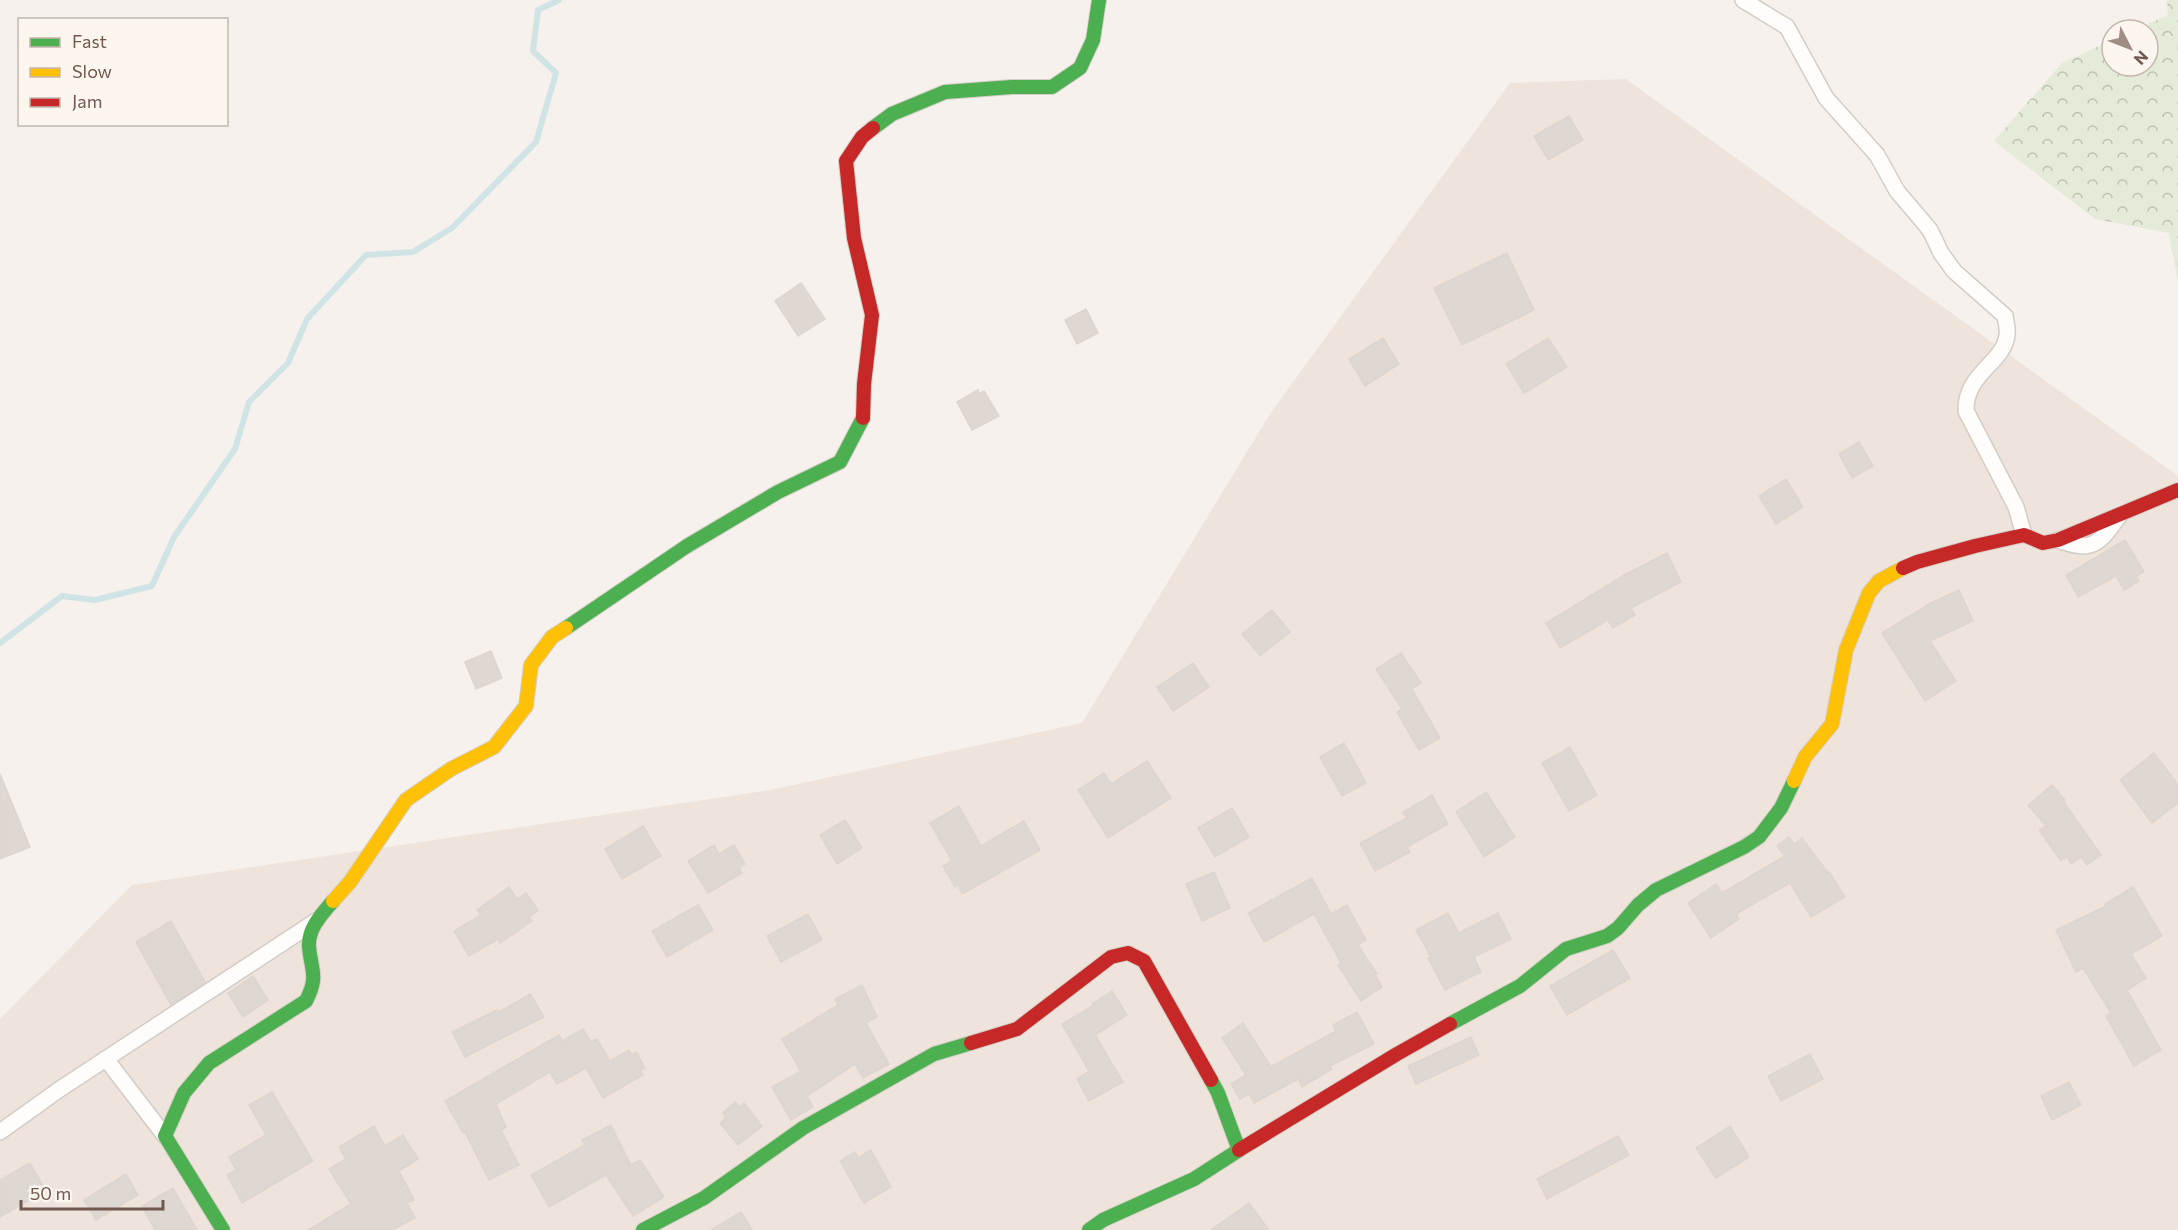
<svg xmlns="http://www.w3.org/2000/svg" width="2178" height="1230" font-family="Commissioner,sans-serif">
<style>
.residential{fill:#eee4db}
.forest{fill:url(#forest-crowns)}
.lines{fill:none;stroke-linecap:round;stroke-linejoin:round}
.stream{stroke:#d0e4e5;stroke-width:6}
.building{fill:#dfd7d2;stroke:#ded5cf;stroke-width:1.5}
.street-casing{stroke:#d3cdc7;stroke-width:18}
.fast-casing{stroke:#d5cec8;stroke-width:16}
.slow-casing{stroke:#d5cec8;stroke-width:16}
.jam-casing{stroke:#d5cec8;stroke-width:16}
.street{stroke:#fefdfc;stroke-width:15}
.fast{stroke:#4caf50;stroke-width:14}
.slow{stroke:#ffc107;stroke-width:14}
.jam{stroke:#c62828;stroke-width:14}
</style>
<defs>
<pattern id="forest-crowns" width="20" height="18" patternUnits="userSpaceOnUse" patternTransform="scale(1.5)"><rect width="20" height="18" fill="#e4ebd8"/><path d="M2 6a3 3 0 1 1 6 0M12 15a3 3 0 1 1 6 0" fill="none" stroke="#bdc1b2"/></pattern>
</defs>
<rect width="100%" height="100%" fill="#f6f1ec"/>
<polygon class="residential" points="1626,79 2178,476 2178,1230 0,1230 0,1019 132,885 770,790 1082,723 1270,414 1510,83"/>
<polygon class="forest" points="2167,0 2178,0 2178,283 2169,233 2095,219 1994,141 2062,63 2112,40 2112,66 2148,66 2148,30 2135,30 2168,15"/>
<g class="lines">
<polyline class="stream" points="0,643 62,596 95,600 152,586 174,537 235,449 249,402 288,363 307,319 366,255 413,252 452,228 536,142 556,73 533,51 538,10 559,0"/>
</g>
<g class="building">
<polygon points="1569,116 1583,140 1548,160 1534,136"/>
<polygon points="1507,253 1534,310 1462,345 1434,288"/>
<polygon points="801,283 825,319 798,336 775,301"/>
<polygon points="1086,309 1098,333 1077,344 1065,320"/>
<polygon points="1383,338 1399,364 1365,386 1349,359"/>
<polygon points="1548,338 1567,367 1524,393 1506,364"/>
<polygon points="978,390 979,394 984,391 999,416 972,430 957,402"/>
<polygon points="1859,442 1873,466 1852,478 1839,454"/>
<polygon points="1786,479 1803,507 1776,524 1759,496"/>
<polygon points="2125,540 2144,572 2136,576 2139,581 2124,590 2116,576 2078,597 2066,575"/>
<polygon points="1667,553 1681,582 1631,608 1635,615 1613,628 1608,620 1560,648 1546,623 1626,574"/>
<polygon points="1959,590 1973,621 1930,641 1956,681 1925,701 1882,633 1931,603"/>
<polygon points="1272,610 1290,632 1260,656 1242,634"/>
<polygon points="491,651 502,678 476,689 465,662"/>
<polygon points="1401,653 1421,683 1412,689 1440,738 1419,750 1397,712 1402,709 1376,669"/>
<polygon points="1193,663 1209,687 1173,711 1157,687"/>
<polygon points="1344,743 1366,783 1342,796 1320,757"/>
<polygon points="1570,747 1597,795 1569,811 1542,763"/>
<polygon points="2154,753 2178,785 2178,803 2152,823 2120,780"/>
<polygon points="1147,761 1171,798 1108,838 1078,790 1104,773 1111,784"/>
<polygon points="0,774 30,847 0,859"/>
<polygon points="2052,785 2065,800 2063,801 2101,855 2087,865 2081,857 2071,864 2067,857 2061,861 2039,830 2046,826 2028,805"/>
<polygon points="1486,792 1515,837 1484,857 1456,812"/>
<polygon points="1432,795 1448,824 1407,847 1410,852 1375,871 1360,843 1407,818 1403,812"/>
<polygon points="959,806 981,846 1024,821 1040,850 962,894 958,885 955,887 943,866 952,861 930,823"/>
<polygon points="1232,808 1249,837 1215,857 1198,828"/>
<polygon points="845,820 862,848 837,864 820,835"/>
<polygon points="643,826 661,856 622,879 605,849"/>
<polygon points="1789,837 1794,844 1802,838 1828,873 1829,872 1845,897 1811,917 1790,883 1736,914 1739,919 1711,938 1688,903 1716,884 1722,893 1785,856 1777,846"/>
<polygon points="714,845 719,854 734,845 745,864 739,868 742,873 708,893 688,861"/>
<polygon points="1214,872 1230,908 1202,921 1186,884"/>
<polygon points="1312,878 1331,914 1347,905 1366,940 1358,945 1377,974 1375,975 1382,987 1361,1001 1338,965 1341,963 1314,914 1264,942 1248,913"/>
<polygon points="509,887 517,899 526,893 538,910 529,917 532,921 500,943 498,939 469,956 454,931 481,915 477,910"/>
<polygon points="2133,887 2162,936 2131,954 2146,978 2127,990 2161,1050 2134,1066 2106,1016 2111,1013 2083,968 2076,972 2056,930 2106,906 2105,904"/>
<polygon points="698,905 713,930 667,957 652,931"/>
<polygon points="1448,913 1459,933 1498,913 1511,939 1474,957 1481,972 1445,990 1428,958 1431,957 1416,930"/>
<polygon points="808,914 822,940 781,962 767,936"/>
<polygon points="171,921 205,982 171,1005 136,942"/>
<polygon points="1613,950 1630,978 1567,1015 1550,986"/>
<polygon points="253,976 268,1000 243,1017 228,993"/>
<polygon points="862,985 877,1017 866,1023 889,1064 863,1078 855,1064 807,1096 813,1107 791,1120 772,1087 801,1071 782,1039 838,1005 835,999"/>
<polygon points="1112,991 1127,1015 1095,1035 1123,1082 1089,1101 1077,1079 1089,1071 1062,1024 1093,1006 1092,1004"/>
<polygon points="530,994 544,1017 465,1057 452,1032 497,1010 499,1012"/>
<polygon points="1357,1012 1374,1044 1330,1066 1332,1069 1302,1087 1298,1079 1254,1103 1249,1094 1240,1099 1231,1084 1246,1075 1222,1038 1243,1023 1271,1067 1336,1031 1333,1025"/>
<polygon points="583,1029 591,1042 597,1039 610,1061 629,1050 632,1055 636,1052 645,1068 640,1070 643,1075 603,1098 586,1068 557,1084 550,1072 496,1104 506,1127 501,1130 519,1165 489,1180 465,1132 463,1133 445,1101 559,1035 562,1041"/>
<polygon points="1471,1037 1479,1055 1416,1084 1408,1066"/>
<polygon points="1810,1054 1823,1079 1781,1101 1768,1076"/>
<polygon points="2069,1082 2081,1105 2052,1120 2041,1096"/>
<polygon points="272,1092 313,1161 242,1203 227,1175 236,1170 229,1157 266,1135 249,1105"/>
<polygon points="735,1102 739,1107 744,1103 762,1126 738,1145 720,1123 726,1118 723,1113"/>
<polygon points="611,1125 631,1165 640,1160 664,1197 633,1216 606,1175 549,1207 531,1175 585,1145 582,1140"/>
<polygon points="374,1126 385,1146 403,1135 418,1159 399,1171 414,1200 407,1203 415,1218 392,1230 308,1230 351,1204 329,1169 346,1159 339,1147"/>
<polygon points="1730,1126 1749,1157 1716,1178 1696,1148"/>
<polygon points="1618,1136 1629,1155 1547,1199 1537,1179"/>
<polygon points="871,1150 891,1187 864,1203 840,1161 855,1152 858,1158"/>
<polygon points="30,1163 46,1191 0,1217 0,1180"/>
<polygon points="126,1174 138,1195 96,1220 84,1200"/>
<polygon points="173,1188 197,1230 155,1230 142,1206"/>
<polygon points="1249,1203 1269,1230 1211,1230"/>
<polygon points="741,1212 752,1230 711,1230"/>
</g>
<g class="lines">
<defs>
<g id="street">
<path d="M1743 0 1787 27 1826 98 1877 155 1897 191 1930 230 1941 253 1954 271 2005 316C2006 322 2008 329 2007 335 2004 363 1965 373 1966 411L2016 507 2024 535"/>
<path d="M2058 540C2093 553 2099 544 2119 516"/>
<polyline points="106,1059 165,1136"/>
<polyline points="0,1132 60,1089 316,921"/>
</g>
<g id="fast">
<polyline points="873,128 892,114 945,92 1012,87 1052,87 1080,68 1093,40 1099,0"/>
<polyline points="566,628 687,546 778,492 840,462 863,418"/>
<polyline points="1450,1024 1520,986 1566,949 1607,936 1618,928 1638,905 1656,890 1744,847 1759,837 1781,808 1794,781"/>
<path d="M223 1230 165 1136 184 1093 209 1063 306 1001C319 976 311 971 309 946 308 928 322 914 333 901"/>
<polyline points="643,1230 704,1198 803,1128 934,1054 971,1043"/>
<polyline points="1089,1230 1103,1220 1194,1179 1239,1150 1218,1093 1211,1080"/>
</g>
<g id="slow">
<polyline points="1794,781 1805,757 1832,724 1846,650 1869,593 1879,581 1903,568"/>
<polyline points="333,901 350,882 406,800 451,769 494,747 526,706 531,665 552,637 566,628"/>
</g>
<g id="jam">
<polyline points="863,418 864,384 872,315 854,238 846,161 862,137 873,128"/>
<polyline points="1903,568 1917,562 1975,546 2024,535 2043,543 2058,540 2178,490"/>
<polyline points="971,1043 1017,1029 1111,957 1128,953 1144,961 1211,1080"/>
<polyline points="1239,1150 1397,1054 1450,1024"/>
</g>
</defs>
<use href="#street" class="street-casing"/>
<use href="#fast" class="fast-casing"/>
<use href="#slow" class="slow-casing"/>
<use href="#jam" class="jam-casing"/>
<use href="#street" class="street"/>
<use href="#fast" class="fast"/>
<use href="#slow" class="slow"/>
<use href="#jam" class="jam"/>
</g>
<rect x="18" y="18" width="210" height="108" fill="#fdf6ee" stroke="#c5b7ae" stroke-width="1.5"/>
<rect x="30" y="38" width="30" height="9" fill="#4caf50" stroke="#c5b7ae" stroke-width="1.5"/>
<text x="72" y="48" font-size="18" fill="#71594f">Fast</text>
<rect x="30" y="68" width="30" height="9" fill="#ffc107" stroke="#c5b7ae" stroke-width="1.5"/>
<text x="72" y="78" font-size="18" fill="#71594f">Slow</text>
<rect x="30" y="98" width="30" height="9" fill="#c62828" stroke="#c5b7ae" stroke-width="1.5"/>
<text x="72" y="108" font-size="18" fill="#71594f">Jam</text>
<g transform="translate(2130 48) rotate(132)"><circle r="28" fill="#fdf6ee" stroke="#c5b7ae" stroke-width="1.5"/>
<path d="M0-4.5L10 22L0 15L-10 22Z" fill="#a08e86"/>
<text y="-9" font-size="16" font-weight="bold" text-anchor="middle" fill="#71594f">N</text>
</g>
<path d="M21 1200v9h142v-9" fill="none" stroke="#71594f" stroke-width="3"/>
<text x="30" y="1200" font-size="18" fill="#71594f" stroke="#fdf6ee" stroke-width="4.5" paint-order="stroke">50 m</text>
</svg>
